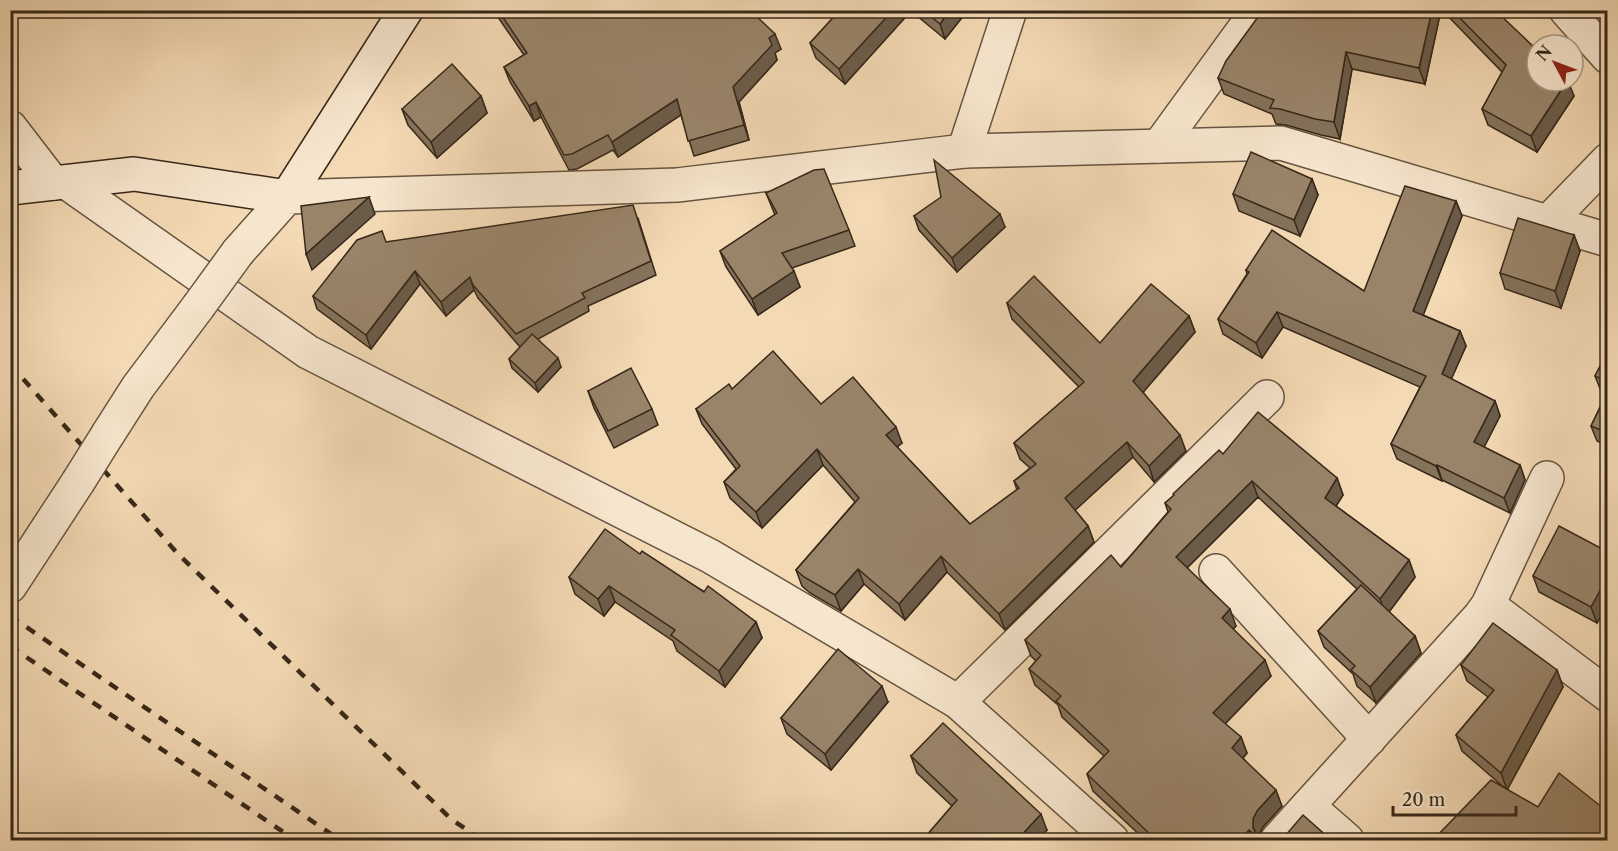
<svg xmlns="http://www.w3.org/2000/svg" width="1618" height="851" font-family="'Libre Caslon Text',serif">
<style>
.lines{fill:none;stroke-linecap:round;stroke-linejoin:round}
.street-casing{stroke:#665440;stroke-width:36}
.secondary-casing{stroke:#372819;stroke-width:36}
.street{stroke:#f7e6ce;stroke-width:33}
.secondary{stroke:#f7e6ce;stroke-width:33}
.rail{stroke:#372819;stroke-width:4.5;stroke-dasharray:10 10;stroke-linecap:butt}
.street-bridge-casing{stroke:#665440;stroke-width:36;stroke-linecap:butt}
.street-bridge{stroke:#f7e6ce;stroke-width:33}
.wall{fill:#84725b;stroke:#372819;stroke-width:1.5}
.shaded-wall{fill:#6b5c4a;stroke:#372819;stroke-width:1.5}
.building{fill:#99846a;stroke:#372819;stroke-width:1.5}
</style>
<rect width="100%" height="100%" fill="#f3d9b4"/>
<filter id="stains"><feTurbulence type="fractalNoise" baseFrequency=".00333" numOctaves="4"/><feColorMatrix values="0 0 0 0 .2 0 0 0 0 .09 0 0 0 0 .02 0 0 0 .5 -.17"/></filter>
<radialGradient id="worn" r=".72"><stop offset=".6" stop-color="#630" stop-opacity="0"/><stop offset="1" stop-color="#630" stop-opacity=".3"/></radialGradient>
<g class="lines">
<defs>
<g id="street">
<polyline points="1566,10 1608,57"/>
<polyline points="10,127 53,183"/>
<polyline points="1159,146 1258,10"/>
<polyline points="964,151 1010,10"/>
<polyline points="66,182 308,352 710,556 958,702 1112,840"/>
<polyline points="1548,222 1608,160"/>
<polyline points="238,252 287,197 677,185 964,151 1281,143 1608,240"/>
<polyline points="108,434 138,387 198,307"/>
<polyline points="1216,571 1369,739"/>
<polyline points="10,586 78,482"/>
<polyline points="1488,605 1608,695"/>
<polyline points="958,702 1267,397"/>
<polyline points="1308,806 1347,840"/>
<polyline points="1277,840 1480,616 1488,605 1547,478"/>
</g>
<polyline id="secondary" points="10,188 134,174 287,197 406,10"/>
</defs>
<use href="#street" class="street-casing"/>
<use href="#secondary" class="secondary-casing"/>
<use href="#street" class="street"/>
<use href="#secondary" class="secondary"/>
<g class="rail">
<polyline points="10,364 177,553 451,819 482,840"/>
<polyline points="10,616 340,840"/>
<polyline points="10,646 295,840"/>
</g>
<defs>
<g id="street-bridge">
<polyline points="198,307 238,252"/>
<polyline points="78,482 108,434"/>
</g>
</defs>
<use href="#street-bridge" class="street-bridge-casing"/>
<use href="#street-bridge" class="street-bridge"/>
</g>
<g class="wall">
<polygon points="493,10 755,10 752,13 781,49 775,53 777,60 739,102 749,140 694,156 681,115 618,157 613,150 577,169 569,170 541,117 534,121 510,82 504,67 524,55"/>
<polygon points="840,10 968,10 945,39 911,11 845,84 816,58 810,43"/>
<polygon points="1263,10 1441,10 1425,84 1352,69 1340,139 1321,135 1286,125 1276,124 1272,114 1224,94 1218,78"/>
<polygon points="1442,10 1495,10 1574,96 1537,152 1488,125 1482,109 1502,72"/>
<polygon points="481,96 487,113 437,158 408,125 402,109"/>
<polygon points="1312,179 1318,195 1300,236 1239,211 1233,194"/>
<polygon points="766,193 849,230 855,246 792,268 800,287 758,315 726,267 720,251 775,215"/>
<polygon points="1456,201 1462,216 1423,315 1460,331 1466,346 1451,379 1495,401 1500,416 1484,447 1520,465 1525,480 1510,513 1442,480 1442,481 1397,459 1391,444 1420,387 1283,327 1262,358 1223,334 1218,319 1247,274 1246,270 1364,291"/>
<polygon points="914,216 1005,227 957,272 919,230"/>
<polygon points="638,218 656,275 588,306 589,311 538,339 561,367 538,392 512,368 509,359 520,347 478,298 474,290 446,316 420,284 371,349 317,309 313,296 386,242"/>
<polygon points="1574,235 1580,251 1561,308 1505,289 1500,273"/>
<polygon points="1007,303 1100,343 1189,316 1195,332 1143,392 1186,451 1154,482 1133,457 1075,510 1088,526 1094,542 1005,630 947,572 905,620 864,584 841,611 810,593 802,586 796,570 855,502 823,465 762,528 730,498 724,482 736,469 702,424 696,409 732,389 821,404 902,443 897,447 970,524 1017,490 1014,481 1030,468 1020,459 1014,443 1079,387 1012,319"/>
<polygon points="1608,351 1608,446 1597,441 1591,426 1606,394 1601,391 1595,376"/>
<polygon points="588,391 652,409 658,425 614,448 594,408"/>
<polygon points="1223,454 1337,478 1343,495 1336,506 1409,560 1415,577 1389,612 1415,636 1421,653 1376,703 1357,686 1353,674 1324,647 1318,631 1357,589 1258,497 1187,568 1236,626 1233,629 1271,676 1225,724 1241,737 1247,753 1243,758 1282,806 1263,827 1259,835 1259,837 1265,840 1145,840 1093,791 1087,774 1104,756 1062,717 1058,705 1035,685 1029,669 1036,661 1031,656 1025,640 1121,567 1168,512 1165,503"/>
<polygon points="1608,552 1608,604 1597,623 1539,592 1533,576"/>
<polygon points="640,554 756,622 762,638 725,687 677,651 673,641 615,602 604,616 575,594 569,577"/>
<polygon points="1461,665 1557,670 1563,687 1507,790 1462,751 1456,735 1488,697 1467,681"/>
<polygon points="888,702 831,770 787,734 781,718"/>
<polygon points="911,756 1047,830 1038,840 929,840 927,835 952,806 917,773"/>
</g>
<g class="shaded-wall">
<polygon points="893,10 911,10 911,11 845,84 839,69"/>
<polygon points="950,10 968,10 945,39 940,24"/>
<polygon points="1432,10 1441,10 1425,84 1419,68"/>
<polygon points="775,34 781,49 775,53 777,60 739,102 749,140 744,125 733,87 769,38"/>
<polygon points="1346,52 1352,69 1340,139 1334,122"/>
<polygon points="1567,81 1568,81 1574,96 1537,152 1531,136"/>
<polygon points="481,96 487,113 437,158 431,142"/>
<polygon points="677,99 682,114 618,157 612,142"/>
<polygon points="536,102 541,117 534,121 529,106"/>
<polygon points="1312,179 1318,195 1300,236 1294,220"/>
<polygon points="369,197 375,214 312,270 306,254"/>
<polygon points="1456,201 1462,216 1419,326 1413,311"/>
<polygon points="1000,214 1005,227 957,272 952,258"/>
<polygon points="1574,235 1580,251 1561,308 1555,291"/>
<polygon points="415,271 420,284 371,349 366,335"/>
<polygon points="794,271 800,287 758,315 752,299"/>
<polygon points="470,277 474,290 446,316 441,302"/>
<polygon points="1277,312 1283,327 1262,358 1256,343"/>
<polygon points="1189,316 1195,332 1139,397 1133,381"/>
<polygon points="1460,331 1466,346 1447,389 1442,374"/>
<polygon points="558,358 561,367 538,392 535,383"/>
<polygon points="1495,401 1500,416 1479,457 1474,442"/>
<polygon points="896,427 902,443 892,451 886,435"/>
<polygon points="1180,435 1186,451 1154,482 1149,466"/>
<polygon points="1127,442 1133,457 1071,514 1065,498"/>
<polygon points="817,449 823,465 762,528 756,512"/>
<polygon points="1437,465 1442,480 1442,481 1436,466"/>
<polygon points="1520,465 1525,480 1510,513 1504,498"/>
<polygon points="1337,478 1343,495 1331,514 1325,498"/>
<polygon points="1252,481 1258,497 1182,573 1176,557"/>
<polygon points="1088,526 1094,542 1005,630 999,614"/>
<polygon points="941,556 947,572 905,620 899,604"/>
<polygon points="1409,560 1415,577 1386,616 1380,599"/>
<polygon points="858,569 864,584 841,611 835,595"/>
<polygon points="1608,576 1608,604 1597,623 1591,607"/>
<polygon points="609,586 615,602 604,616 598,599"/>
<polygon points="1230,609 1236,626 1228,634 1222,618"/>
<polygon points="756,622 762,638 725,687 719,671"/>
<polygon points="1415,636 1421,653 1376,703 1370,687"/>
<polygon points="1265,660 1271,676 1219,730 1213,713"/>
<polygon points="1557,670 1563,687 1507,790 1501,773"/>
<polygon points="882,686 888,702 831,770 825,754"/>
<polygon points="1241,737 1247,753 1238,764 1232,748"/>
<polygon points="1276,790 1282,806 1263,827 1259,835 1259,838 1253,828 1253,819 1257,811"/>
<polygon points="1041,814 1047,830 1038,840 1017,840"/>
<polygon points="1249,830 1253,840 1240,840"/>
</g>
<g class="building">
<polygon points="498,10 750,10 775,34 769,38 772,45 733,87 744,125 688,141 677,99 612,142 608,135 572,154 564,155 536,102 529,106 504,67 527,53"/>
<polygon points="840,10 893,10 839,69 810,43"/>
<polygon points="923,10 950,10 940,24"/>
<polygon points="1263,10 1432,10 1419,68 1346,52 1334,122 1315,119 1280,109 1270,108 1274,100 1218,78 1226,61"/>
<polygon points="1452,10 1495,10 1537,50 1537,81 1567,81 1531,136 1482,109 1506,65"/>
<polygon points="452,64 481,96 431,142 402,109"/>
<polygon points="1251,152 1312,179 1294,220 1233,194"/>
<polygon points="934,160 1000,214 952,258 914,216 941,197"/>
<polygon points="824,169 849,230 782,253 794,271 752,299 720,251 777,213 766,193 814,170"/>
<polygon points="1405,186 1456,201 1413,311 1460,331 1442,374 1495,401 1474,442 1520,465 1504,498 1437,465 1436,466 1391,444 1426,376 1277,312 1256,343 1218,319 1249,272 1246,270 1272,230 1364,291"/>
<polygon points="369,197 306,254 301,206"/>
<polygon points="633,205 651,261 582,293 585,298 516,334 473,285 470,277 441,302 415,271 366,335 313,296 357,240 382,231 386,242"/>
<polygon points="1518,218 1574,235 1555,291 1500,273"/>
<polygon points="1034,276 1100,343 1151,284 1189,316 1133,381 1180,435 1149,466 1127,442 1065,498 1088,526 999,614 941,556 899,604 858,569 835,595 804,577 796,570 859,498 817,449 756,512 724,482 740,466 696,409 729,384 732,389 773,351 821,404 853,377 896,427 886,435 970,524 1019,488 1014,481 1036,464 1014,443 1084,382 1007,303"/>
<polygon points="532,334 558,358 535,383 509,359"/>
<polygon points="1608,351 1608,382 1595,376"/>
<polygon points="631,368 652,409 608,431 588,391"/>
<polygon points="1608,392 1608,433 1591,426"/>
<polygon points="1258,412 1337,478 1325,498 1409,560 1380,599 1252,481 1176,557 1230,609 1222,618 1265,660 1213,713 1241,737 1232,748 1276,790 1257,811 1253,819 1253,828 1258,837 1265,840 1262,840 1249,830 1240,840 1152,840 1154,838 1087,774 1109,751 1056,701 1061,696 1029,669 1041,655 1025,640 1111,555 1121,567 1171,509 1165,503 1174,495 1173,494 1219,450 1223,454"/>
<polygon points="1559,526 1608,552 1608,576 1591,607 1533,576"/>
<polygon points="605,529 640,554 642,551 704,592 708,586 756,622 719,671 671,635 675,630 609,586 598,599 569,577"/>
<polygon points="1361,585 1415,636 1370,687 1351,670 1355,666 1318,631"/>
<polygon points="1493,623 1557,670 1501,773 1456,735 1494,690 1461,665"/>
<polygon points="838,649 882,686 825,754 781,718"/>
<polygon points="943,723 1041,814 1017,840 934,840 927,835 957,800 911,756"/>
<polygon points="1559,773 1608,812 1608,840 1433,840 1491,780 1538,807"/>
<polygon points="1303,815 1329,838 1335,840 1278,840 1285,836"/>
</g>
<rect width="1618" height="851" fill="none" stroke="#f3d9b4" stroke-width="36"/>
<rect x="12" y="12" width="1594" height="827" fill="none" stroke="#372819" stroke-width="3"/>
<rect x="18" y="18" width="1582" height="815" fill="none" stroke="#372819" stroke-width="1.5"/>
<g transform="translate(1555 63) rotate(311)"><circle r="28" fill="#f7e6ce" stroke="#aa9a86" stroke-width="1.5"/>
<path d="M0-4.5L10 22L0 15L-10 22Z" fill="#8f2418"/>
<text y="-9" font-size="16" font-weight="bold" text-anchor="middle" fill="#372819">N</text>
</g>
<path d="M1393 806v9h123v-9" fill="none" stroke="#372819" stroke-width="3"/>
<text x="1402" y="806" font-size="18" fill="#372819" stroke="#f7e6ce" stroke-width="4.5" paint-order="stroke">20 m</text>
<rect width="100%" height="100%" filter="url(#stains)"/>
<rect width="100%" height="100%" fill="url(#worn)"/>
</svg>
